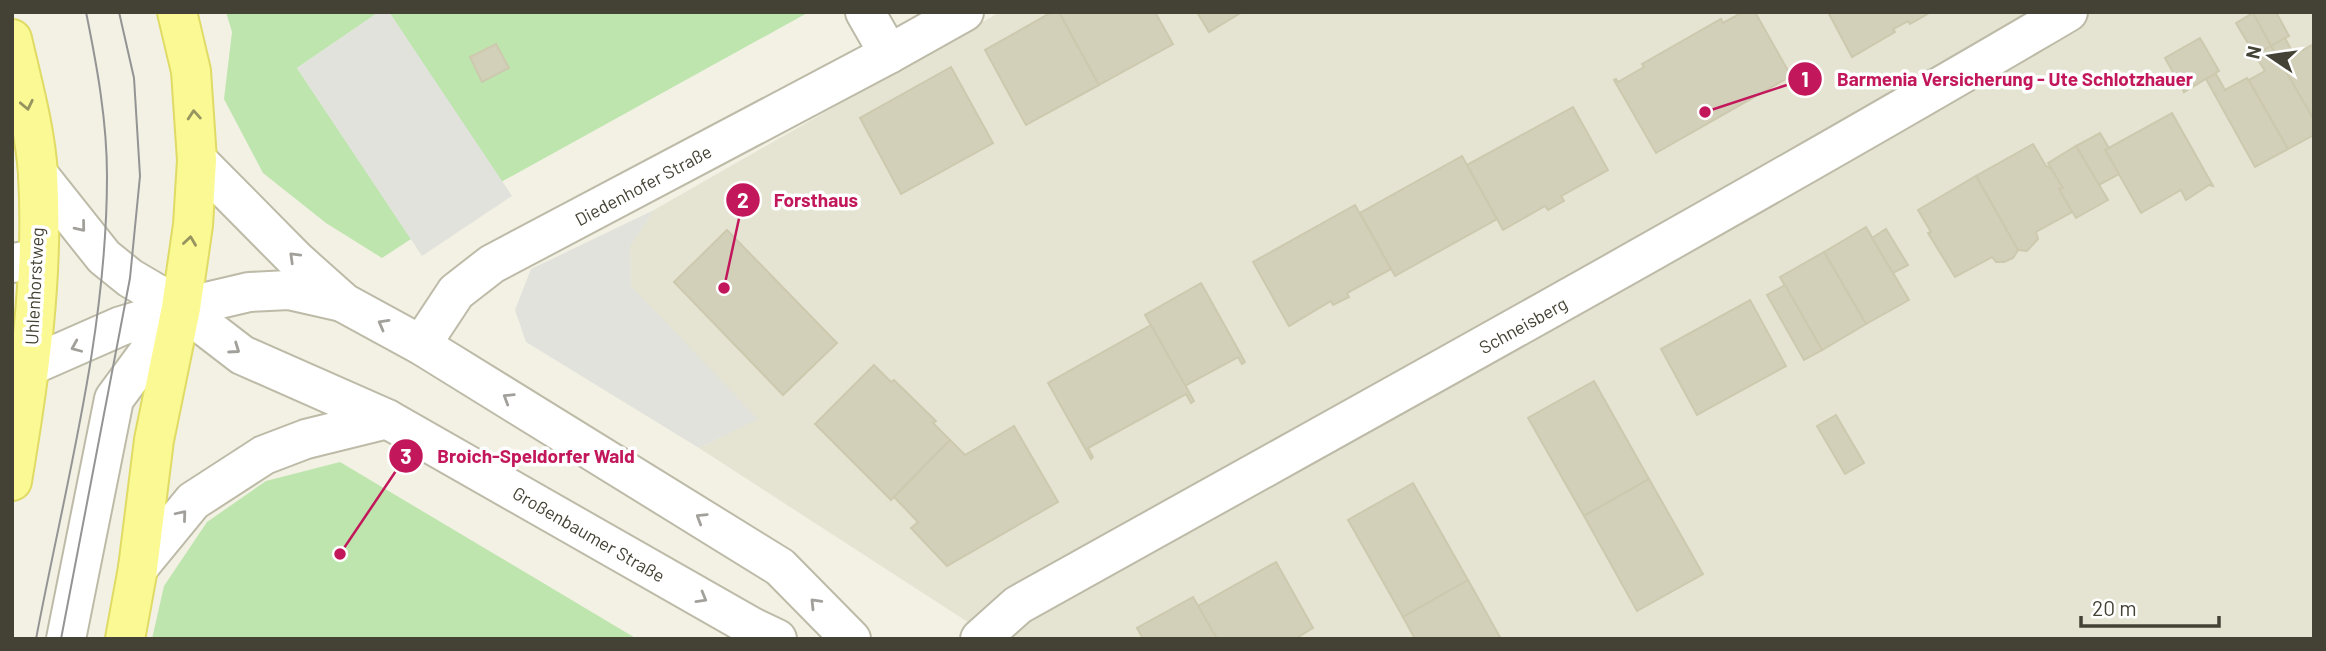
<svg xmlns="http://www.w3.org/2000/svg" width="2326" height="651" font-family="Barlow,sans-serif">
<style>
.residential{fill:#e5e4d2}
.green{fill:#bee5ae}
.parking{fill:#e2e2dd}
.building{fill:#d3d0ba;stroke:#cdc9ae;stroke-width:2}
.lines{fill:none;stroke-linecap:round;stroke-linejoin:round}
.minor-casing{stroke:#bdbba7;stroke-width:42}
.major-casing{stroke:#dfdb65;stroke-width:42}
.minor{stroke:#fff;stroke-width:38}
.major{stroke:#fbf994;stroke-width:38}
.tram{stroke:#949494;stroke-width:2}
.oneway{stroke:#96945f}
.oneway2{stroke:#a2a09a}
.labels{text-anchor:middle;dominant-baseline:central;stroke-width:7;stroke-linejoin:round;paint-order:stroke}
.street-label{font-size:18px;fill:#444234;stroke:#fff}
.leader{fill:none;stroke:#c2185b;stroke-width:2.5}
.callout-dot{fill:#c2185b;stroke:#fff;stroke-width:2.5}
.mark-label{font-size:21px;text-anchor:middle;font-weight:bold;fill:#fff}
.callout-label{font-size:19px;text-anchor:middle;font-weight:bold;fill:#c2185b;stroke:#fff;stroke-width:7;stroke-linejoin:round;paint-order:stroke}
</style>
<rect width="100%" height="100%" fill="#f2f1e4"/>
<polygon class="residential" points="1000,12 2314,12 2314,639 994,639 699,448 757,419 631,286 630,246 654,210"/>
<g class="green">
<polygon points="226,12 379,12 297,68 411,239 382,258 326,223 263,173 224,99 232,32"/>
<polygon points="389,12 809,12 501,182"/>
<polygon points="340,462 637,639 152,639 164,586 207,522 266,481"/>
</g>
<g class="parking">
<polygon points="379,12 389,12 512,196 422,256 297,68"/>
<polygon points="654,210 630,246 631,286 758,419 699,448 526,342 515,310 531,269"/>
</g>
<g class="building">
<polygon points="1052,12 1059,12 1099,85 1026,125 985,50"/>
<polygon points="1059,12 1155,12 1173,44 1099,85"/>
<polygon points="1197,12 1242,12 1209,32"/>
<polygon points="1743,12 1755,12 1791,76 1656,153 1614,80 1616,79 1618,82 1644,67 1642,64 1721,19 1723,23"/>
<polygon points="1828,12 1931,12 1910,24 1908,21 1893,29 1895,32 1852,57"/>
<polygon points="2255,12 2276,12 2289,36 2271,46 2253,13"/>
<polygon points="2253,13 2271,46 2255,55 2236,23"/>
<polygon points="2200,38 2219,71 2184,92 2165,58"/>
<polygon points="2285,38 2294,55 2314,44 2314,120 2271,46"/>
<polygon points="496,44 509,68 482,82 470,57"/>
<polygon points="2271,46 2314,120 2314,135 2288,149 2249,80 2265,71 2255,55"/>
<polygon points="951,67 993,143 901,194 860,118"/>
<polygon points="2216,74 2225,90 2247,78 2288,149 2255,167 2206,79"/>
<polygon points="1573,107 1608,170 1561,196 1564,201 1548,210 1545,206 1503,230 1467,165"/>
<polygon points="2172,113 2213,186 2209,185 2186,200 2181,190 2141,213 2105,150"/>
<polygon points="2100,133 2109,148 2105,150 2119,174 2099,185 2076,146"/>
<polygon points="2033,144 2046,166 2052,169 2063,188 2059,189 2072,212 2036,232 2038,239 2027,251 2018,250 1976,176"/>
<polygon points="2076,146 2108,200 2076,218 2059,189 2063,188 2048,163"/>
<polygon points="1462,156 1497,219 1395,276 1360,213"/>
<polygon points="1976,176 2018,250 2013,258 2004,262 1996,262 1992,257 1955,277 1928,233 1931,232 1918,210"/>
<polygon points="1355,205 1391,269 1347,293 1349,297 1333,305 1331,301 1289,326 1253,262"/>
<polygon points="1866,227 1909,300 1866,324 1824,252"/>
<polygon points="1886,229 1908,265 1893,273 1872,238"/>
<polygon points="727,230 837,343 783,395 674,282"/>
<polygon points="1824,252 1866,324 1822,350 1780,277"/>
<polygon points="1201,283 1245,362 1242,364 1238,357 1185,386 1145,315"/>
<polygon points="1785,285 1822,350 1804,360 1767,295"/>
<polygon points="1750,300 1786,366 1697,415 1661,349"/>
<polygon points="1151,325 1194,401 1191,403 1186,394 1088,448 1093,457 1091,459 1048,383"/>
<polygon points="874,365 891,382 894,380 936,421 933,423 950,440 891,500 815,424"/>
<polygon points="1594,381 1649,479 1584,516 1528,418"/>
<polygon points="1836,415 1864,463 1845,474 1817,426"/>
<polygon points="1014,426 1058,502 947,566 911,528 918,522 894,497 950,440 965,455"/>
<polygon points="1649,479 1703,574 1637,611 1584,516"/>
<polygon points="1413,483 1468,580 1403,617 1348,520"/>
<polygon points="1276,562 1313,628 1295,639 1217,639 1198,606"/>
<polygon points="1468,580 1501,639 1415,639 1403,617"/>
<polygon points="1193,597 1217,639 1143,639 1137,628"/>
</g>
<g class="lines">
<defs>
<g id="minor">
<polyline points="865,12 889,54"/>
<polyline points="197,160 297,261 344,303 421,345 780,567 851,639"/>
<polyline points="38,174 104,257 130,278 181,308 242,355 387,419 752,627 777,639"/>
<polyline points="12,263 38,259"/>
<polyline points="421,345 456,292 492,264 889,54 964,12"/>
<polyline points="30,366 121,326 181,308 249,292 289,290 342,302"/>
<polyline points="138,568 193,501 264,455 306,439 387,419"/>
<polyline points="66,639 114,399 181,308"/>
<path d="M980 639 1018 605C1369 409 1721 216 2068 12"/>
</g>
<g id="major">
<path d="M12 39C22 83 35 128 38 174 44 277 29 380 12 481"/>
<polyline points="125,639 138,568 154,440 181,308 193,225 197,160 191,71 177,12"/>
</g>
</defs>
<use href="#minor" class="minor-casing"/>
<use href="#major" class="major-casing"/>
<use href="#minor" class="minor"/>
<use href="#major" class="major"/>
<g class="tram">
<path d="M36 639C65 486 107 333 107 176 107 121 97 66 86 12"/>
<polyline points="61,639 130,278 140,176 134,78 119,12"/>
</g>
</g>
<defs><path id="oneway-chevron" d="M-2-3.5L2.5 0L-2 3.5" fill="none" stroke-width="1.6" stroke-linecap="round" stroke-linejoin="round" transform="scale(1.75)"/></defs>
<g class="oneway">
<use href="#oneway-chevron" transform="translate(27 105) rotate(78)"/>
<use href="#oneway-chevron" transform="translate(194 115) rotate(-94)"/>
<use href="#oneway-chevron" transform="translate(190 241) rotate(-82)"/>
</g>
<g class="oneway2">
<use href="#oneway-chevron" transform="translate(81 227) rotate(51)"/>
<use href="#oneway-chevron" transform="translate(294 257) rotate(-136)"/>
<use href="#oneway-chevron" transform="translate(383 324) rotate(-151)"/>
<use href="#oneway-chevron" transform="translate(76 347) rotate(157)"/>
<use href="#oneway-chevron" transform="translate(235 349) rotate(35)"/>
<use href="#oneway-chevron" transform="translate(508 398) rotate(-148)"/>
<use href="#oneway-chevron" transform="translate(182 515) rotate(-50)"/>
<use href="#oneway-chevron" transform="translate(701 518) rotate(-148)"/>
<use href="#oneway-chevron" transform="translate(702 598) rotate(30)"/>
<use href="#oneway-chevron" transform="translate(815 603) rotate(-134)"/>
</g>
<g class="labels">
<g class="street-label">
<text transform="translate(643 185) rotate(-28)">Diedenhofer Straße</text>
<text transform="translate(34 286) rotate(-87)">Uhlenhorstweg</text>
<text transform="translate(1523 325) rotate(-29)">Schneisberg</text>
<text transform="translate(589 534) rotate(30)">Großenbaumer Straße</text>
</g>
</g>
<path class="leader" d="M1705 112L1805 79M724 288L743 200M340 554L406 456"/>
<g class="callout-dot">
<circle cx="1705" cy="112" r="7"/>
<circle cx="724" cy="288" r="7"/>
<circle cx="340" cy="554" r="7"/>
<circle cx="1805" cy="79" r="18"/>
<circle cx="743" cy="200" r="18"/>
<circle cx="406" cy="456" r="18"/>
</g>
<g class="mark-label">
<text x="1805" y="87">1</text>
<text x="743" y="208">2</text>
<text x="406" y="464">3</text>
</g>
<g class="callout-label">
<text x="2015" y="86">Barmenia Versicherung - Ute Schlotzhauer</text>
<text x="816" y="207">Forsthaus</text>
<text x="536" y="463">Broich-Speldorfer Wald</text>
</g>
<rect width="2326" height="651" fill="none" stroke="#444234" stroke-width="28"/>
<g transform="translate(2270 56) rotate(283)" stroke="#ffffff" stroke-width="5" paint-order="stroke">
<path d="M0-5L12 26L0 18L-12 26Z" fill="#444234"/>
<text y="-10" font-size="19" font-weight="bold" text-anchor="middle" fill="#444234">N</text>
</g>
<path d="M2081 616v10h138v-10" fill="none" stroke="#444234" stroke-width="3.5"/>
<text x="2092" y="616" font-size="21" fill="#444234" stroke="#ffffff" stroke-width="5" paint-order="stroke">20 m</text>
</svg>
